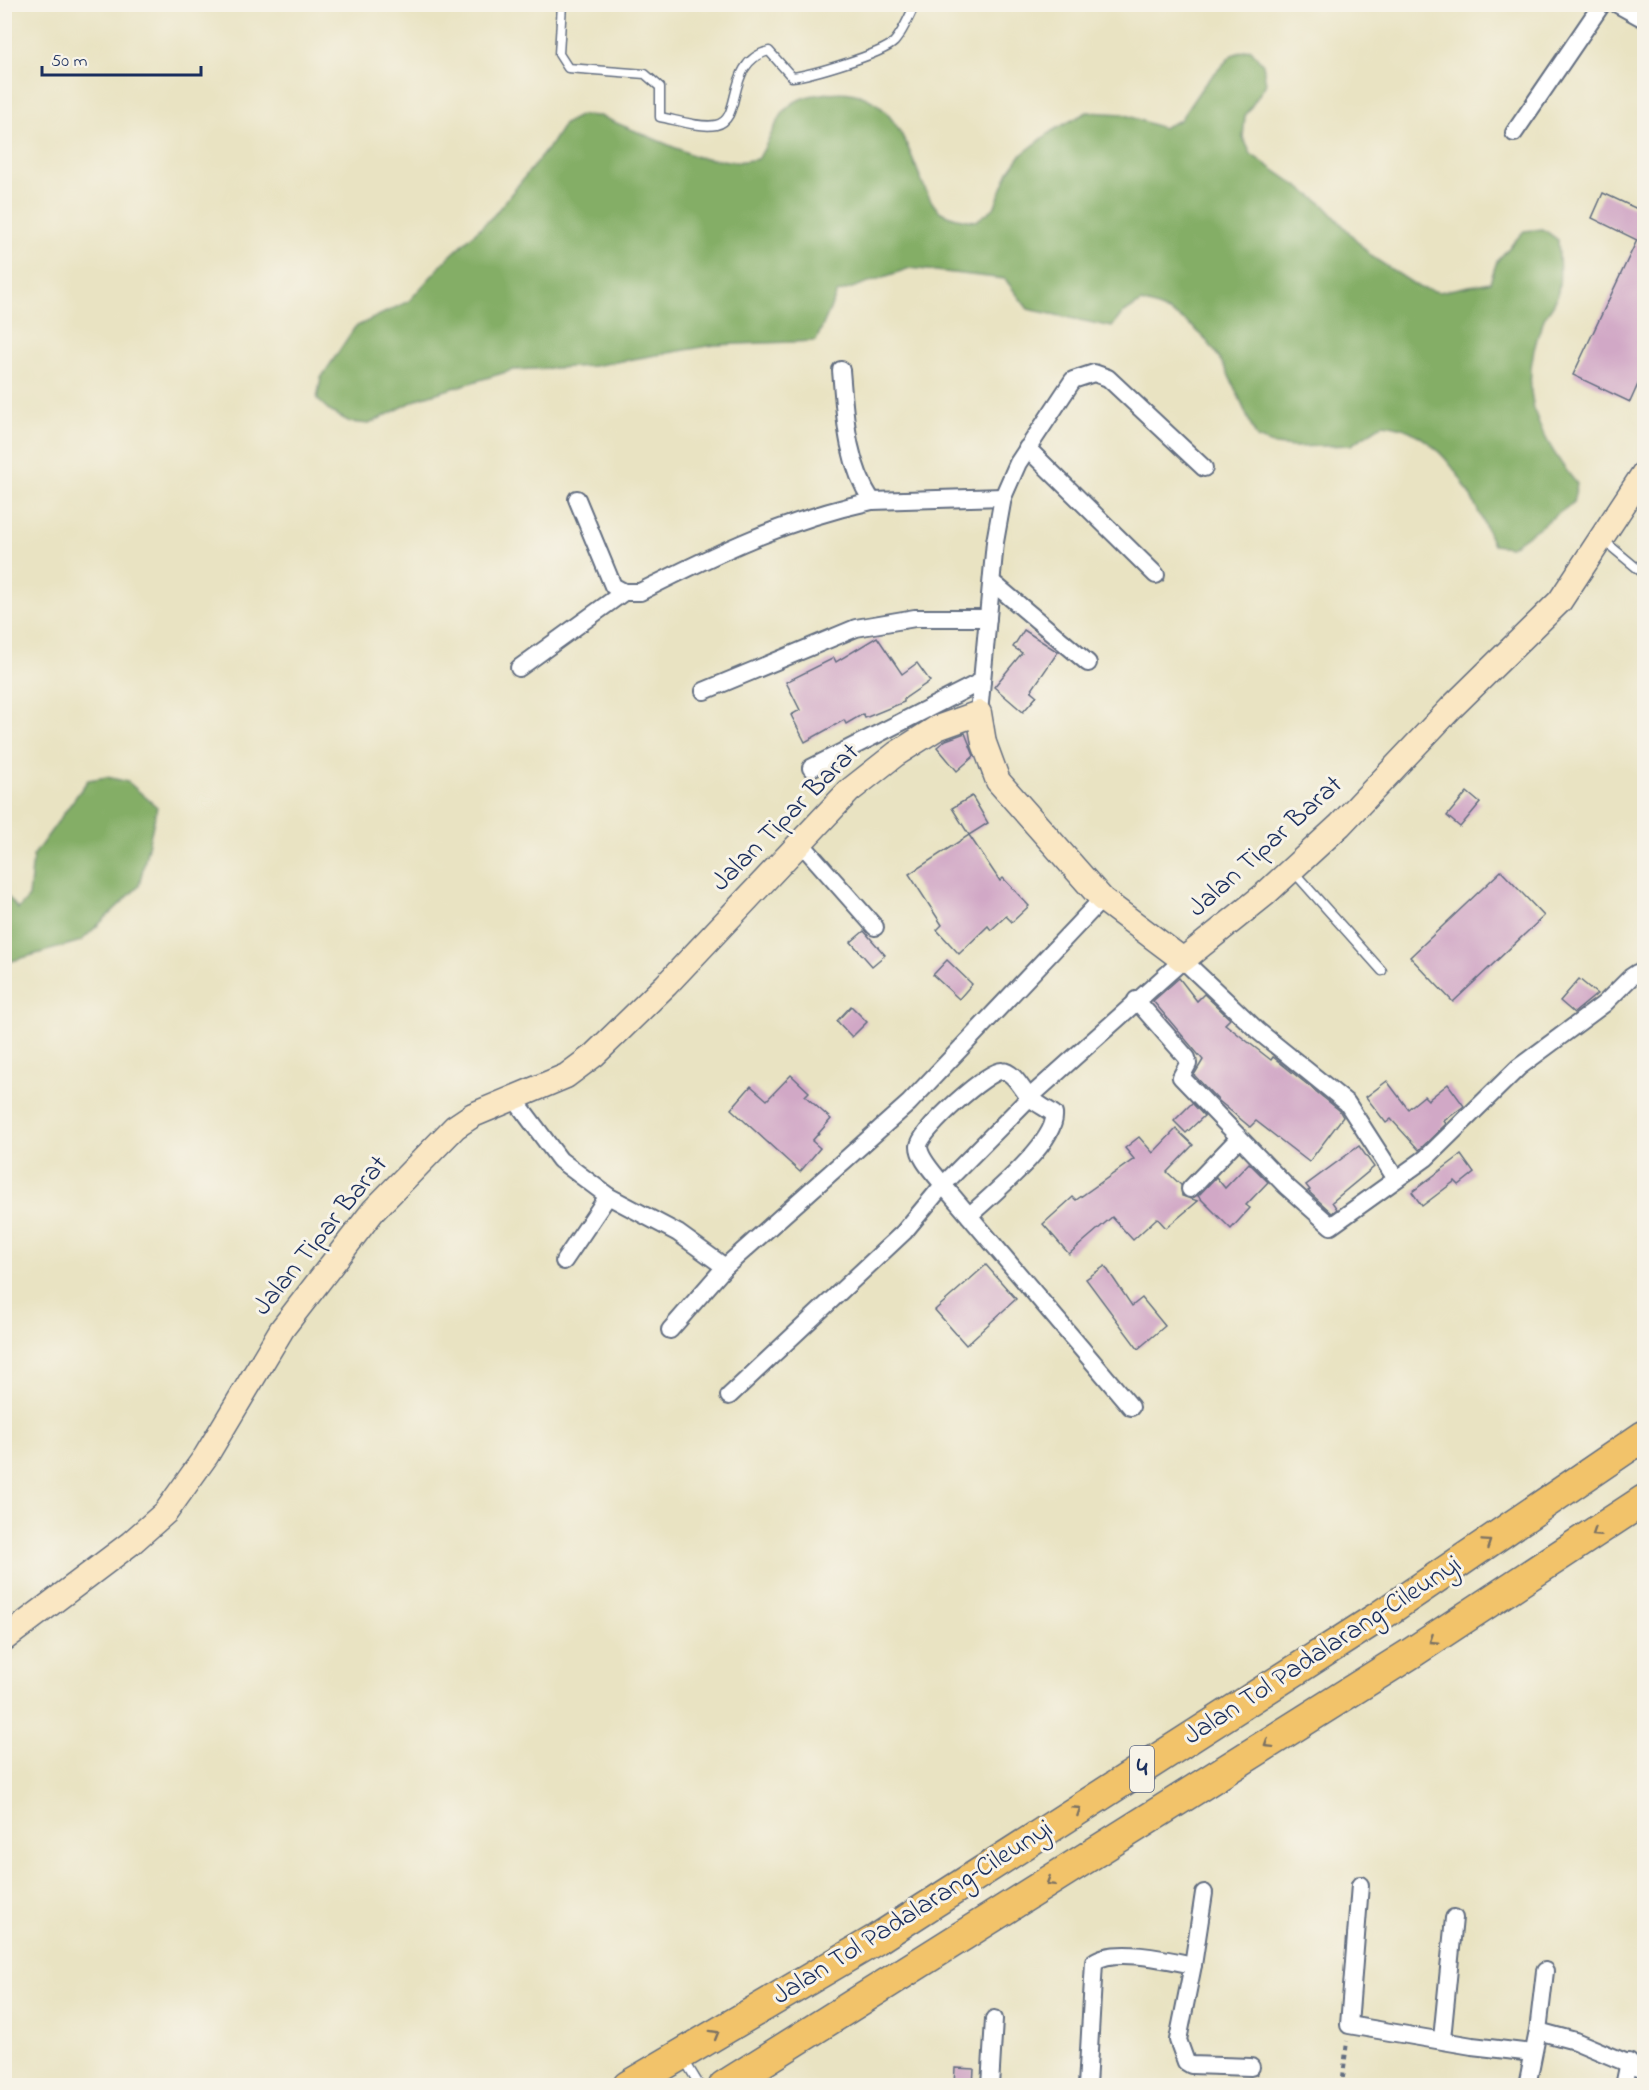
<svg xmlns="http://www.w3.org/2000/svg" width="1649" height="2090" font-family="'Indie Flower',sans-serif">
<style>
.forest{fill:#84ae66;stroke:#506e62;stroke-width:1.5}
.building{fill:#d1a8c6}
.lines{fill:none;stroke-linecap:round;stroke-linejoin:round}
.lane-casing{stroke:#636e81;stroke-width:11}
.street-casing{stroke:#636e81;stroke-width:20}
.secondary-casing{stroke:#636e81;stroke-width:27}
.highway-casing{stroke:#636e81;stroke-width:33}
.path{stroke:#636e81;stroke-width:4;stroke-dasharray:4.5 4.5;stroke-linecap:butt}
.lane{stroke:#fff;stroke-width:8}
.street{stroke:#fff;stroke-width:16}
.secondary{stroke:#fae7c3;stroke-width:24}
.highway{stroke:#f2c36a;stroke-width:30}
.oneway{stroke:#7c7263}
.labels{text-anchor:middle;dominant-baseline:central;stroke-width:6;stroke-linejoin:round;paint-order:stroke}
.shield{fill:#f7f3e8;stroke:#5d6a87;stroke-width:1.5}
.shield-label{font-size:26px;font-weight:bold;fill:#1b2f5e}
.street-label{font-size:27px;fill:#1b2f5e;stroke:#f7f3e8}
</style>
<rect width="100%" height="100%" fill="#f7f3e8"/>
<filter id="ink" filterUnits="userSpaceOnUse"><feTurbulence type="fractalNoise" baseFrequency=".0167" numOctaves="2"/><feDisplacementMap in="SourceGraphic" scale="12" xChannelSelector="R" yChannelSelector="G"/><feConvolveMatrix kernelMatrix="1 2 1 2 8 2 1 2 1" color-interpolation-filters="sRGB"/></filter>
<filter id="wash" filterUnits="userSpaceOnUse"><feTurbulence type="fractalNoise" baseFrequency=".008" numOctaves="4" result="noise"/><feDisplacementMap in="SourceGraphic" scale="24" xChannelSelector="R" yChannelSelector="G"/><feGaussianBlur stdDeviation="1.35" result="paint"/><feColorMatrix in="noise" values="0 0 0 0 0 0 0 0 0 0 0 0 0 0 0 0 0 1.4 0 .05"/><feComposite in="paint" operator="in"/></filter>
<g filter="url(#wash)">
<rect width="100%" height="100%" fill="#e9e3c2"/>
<g class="forest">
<path d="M1250 49 1263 64 1266 84 1245 116 1243 137 1251 154 1323 204 1371 256 1420 288 1439 292 1490 282 1497 261 1524 231 1543 229 1558 240C1559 257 1562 283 1556 299 1554 306 1547 312 1544 319 1516 386 1533 430 1577 484L1573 503 1511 547 1493 545C1473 495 1442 429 1383 424L1351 445 1294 447 1275 445 1257 438C1227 375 1217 321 1141 302L1121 315 1112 327 1028 309 1005 279 910 268 837 293 816 341 714 345 593 366 513 370 420 398 369 424 350 422 331 412 317 399 321 378 355 327 409 301 448 258 494 215 552 143 564 124 581 115 600 116 697 157 737 162 758 159C769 143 774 122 787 108 799 96 814 95 829 93 885 86 903 133 920 177 925 188 931 205 941 212 951 218 965 220 976 221L994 208 1009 171 1021 155 1052 131 1087 112 1123 114 1162 128 1180 120 1203 86 1232 55Z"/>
<polygon points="107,777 128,782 157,807 139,886 81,941 5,963 5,886 6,894 18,909 29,897 33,856 88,780"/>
</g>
<g id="blocks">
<g class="building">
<polygon points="1603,193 1644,212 1644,371 1630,402 1573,375 1637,240 1592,218"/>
<polygon points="1024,630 1058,652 1031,691 1037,696 1023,712 994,687 1022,653 1013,647"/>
<polygon points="877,637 902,674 917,663 930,681 904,699 904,702 865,718 863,714 846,724 844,720 805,742 791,715 800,710 786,682 834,658 836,662"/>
<polygon points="965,733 974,756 957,771 937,747 946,740"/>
<polygon points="1467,792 1480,803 1460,827 1447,816"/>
<polygon points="972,796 988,823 969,835 952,808"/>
<polygon points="969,835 1000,881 1003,878 1029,906 1012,922 1006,916 991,930 988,926 959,954 937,930 942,925 909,874"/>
<polygon points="1501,871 1544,916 1453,1002 1410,957"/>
<polygon points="864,931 885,955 872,966 851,942"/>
<polygon points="947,960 972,984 959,999 933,975"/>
<polygon points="1179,978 1197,1001 1204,994 1230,1019 1225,1024 1271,1060 1273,1057 1339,1110 1343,1117 1309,1162 1256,1121 1250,1127 1219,1101 1194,1075 1203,1060 1153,1001"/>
<polygon points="1579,979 1597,994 1574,1013 1560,1001"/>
<polygon points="851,1006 867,1022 852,1037 837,1021"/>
<polygon points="791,1075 809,1092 805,1096 831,1119 812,1141 820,1148 800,1172 731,1109 751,1086 767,1100"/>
<polygon points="1387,1081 1408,1109 1424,1096 1428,1100 1448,1084 1464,1106 1444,1121 1446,1124 1419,1150 1391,1119 1386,1123 1366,1097"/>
<polygon points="1192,1103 1204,1116 1186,1133 1174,1121"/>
<polygon points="1176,1129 1193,1145 1167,1172 1181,1185 1182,1196 1198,1201 1166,1228 1157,1218 1133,1240 1112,1217 1069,1254 1043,1224 1073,1197 1076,1200 1134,1159 1125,1148 1139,1137 1153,1153"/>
<polygon points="1359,1146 1374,1167 1332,1202 1337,1209 1332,1213 1308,1191 1310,1190 1306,1185"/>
<polygon points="1461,1155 1474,1173 1459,1185 1455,1181 1422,1206 1412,1192"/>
<polygon points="1249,1163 1268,1182 1246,1205 1250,1208 1231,1229 1198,1196 1216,1177 1225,1188"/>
<polygon points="986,1265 1016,1299 966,1345 935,1310"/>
<polygon points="1105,1266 1132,1306 1142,1298 1165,1326 1138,1349 1086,1279"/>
<polygon points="955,2068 974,2069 973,2085 954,2085"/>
</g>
</g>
</g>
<g filter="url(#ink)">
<use href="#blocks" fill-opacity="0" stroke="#636e81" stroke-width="1.5"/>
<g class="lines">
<defs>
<g id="lane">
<path d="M562 4 559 54 568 68 645 74 660 87V117C676 120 700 128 716 125 744 120 724 62 769 51L792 77C811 75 882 54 894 42 903 32 909 17 915 4"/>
<polyline points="1602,539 1644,574"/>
<polyline points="1292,870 1382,971"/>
<polyline points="683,2058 700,2086"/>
</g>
<g id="street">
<polyline points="1617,4 1644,19"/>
<polyline points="1514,133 1602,4"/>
<path d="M841 370C845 416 846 461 872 501L1003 497"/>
<polyline points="1027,448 1156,575"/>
<path d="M577 499 613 586 624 592H640C719 552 785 520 872 501"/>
<polyline points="992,582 1088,663"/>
<polyline points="519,668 624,592"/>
<polyline points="704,691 856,628 915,618 988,618"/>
<polyline points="979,713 995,542 1003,497 1018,463 1073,380 1094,373 1108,378 1204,468"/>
<polyline points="811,768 982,681"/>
<polyline points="799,841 875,927"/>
<polyline points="1136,1000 1187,1058 1188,1064 1181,1077 1286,1186 1331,1226 1426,1158 1519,1067 1604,1004 1631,977 1637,973 1644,974"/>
<polyline points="513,1097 560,1160 608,1196 678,1233 725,1267"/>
<polyline points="1190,1189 1239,1138"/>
<path d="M969 1216C990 1196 1057 1142 1054 1114 1046 1108 1035 1103 1028 1096 1022 1089 1013 1071 1002 1071 988 1070 920 1131 919 1146 919 1159 936 1175 943 1185L1131 1407"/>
<polyline points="564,1261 608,1196"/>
<polyline points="670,1330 725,1267 909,1103 1102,899"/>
<polyline points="729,1396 904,1232 943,1185 1030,1097 1183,960 1258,1031 1347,1103 1396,1179"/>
<polyline points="1360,1885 1349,2025 1472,2046 1533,2053"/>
<polyline points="1193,1965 1204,1893"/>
<polyline points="1538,2031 1545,1971"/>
<polyline points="1442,2039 1454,1918"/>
<polyline points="990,2086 994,2019"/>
<path d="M1087 2086 1094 1962C1113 1947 1170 1960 1193 1965L1178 2040 1186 2062 1191 2065 1251 2067"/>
<polyline points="1527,2086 1538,2031 1575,2041 1644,2070"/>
<polyline points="1624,2086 1629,2062"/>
</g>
<polyline id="secondary" points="4,1639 131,1543 166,1512 206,1456 282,1329 373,1211 455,1127 473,1115 566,1076 594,1055 666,985 849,791 896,754 937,728 979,713 984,743 998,781 1102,899 1183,960 1264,895 1340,825 1451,708 1560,601 1644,473"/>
<g id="highway">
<polyline points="628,2086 877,1939 1380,1616 1644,1436"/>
<polyline points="724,2086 1410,1654 1644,1500"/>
</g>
</defs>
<use href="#lane" class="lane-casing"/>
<use href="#street" class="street-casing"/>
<use href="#secondary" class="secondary-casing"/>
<use href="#highway" class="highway-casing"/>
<polyline class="path" points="1342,2086 1347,2041"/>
<use href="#lane" class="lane"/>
<use href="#street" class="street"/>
<use href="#secondary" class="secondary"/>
<use href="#highway" class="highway"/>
</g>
<defs><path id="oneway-chevron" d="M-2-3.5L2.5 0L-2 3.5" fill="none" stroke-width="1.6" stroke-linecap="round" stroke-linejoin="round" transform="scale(1.5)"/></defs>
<g class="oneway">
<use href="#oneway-chevron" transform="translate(1596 1533) rotate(147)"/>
<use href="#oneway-chevron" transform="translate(1487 1543) rotate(-34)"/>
<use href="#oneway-chevron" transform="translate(1433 1640) rotate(147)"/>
<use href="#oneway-chevron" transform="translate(1268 1744) rotate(148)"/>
<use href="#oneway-chevron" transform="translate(1077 1810) rotate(-33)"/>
<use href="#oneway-chevron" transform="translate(1050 1882) rotate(148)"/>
<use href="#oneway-chevron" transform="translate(715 2034) rotate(-30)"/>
</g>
</g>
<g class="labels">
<rect class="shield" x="1130" y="1746" width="24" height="46" rx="4.5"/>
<g class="shield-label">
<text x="1142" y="1769">4</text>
</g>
<g class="street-label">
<text transform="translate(786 818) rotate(-45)">Jalan Tipar Barat</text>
<text transform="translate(1266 847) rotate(-42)">Jalan Tipar Barat</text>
<text transform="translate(321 1236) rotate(-51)">Jalan Tipar Barat</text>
<text transform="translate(1323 1651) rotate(-33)">Jalan Tol Padalarang–Cileunyi</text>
<text transform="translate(913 1913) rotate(-32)">Jalan Tol Padalarang–Cileunyi</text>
</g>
</g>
<rect width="1649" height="2090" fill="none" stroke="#f7f3e8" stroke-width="24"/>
<path d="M42 66v9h159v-9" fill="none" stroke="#1b2f5e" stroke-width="3"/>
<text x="51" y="66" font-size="18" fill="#1b2f5e" stroke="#f7f3e8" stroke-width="4.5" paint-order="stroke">50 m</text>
</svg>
